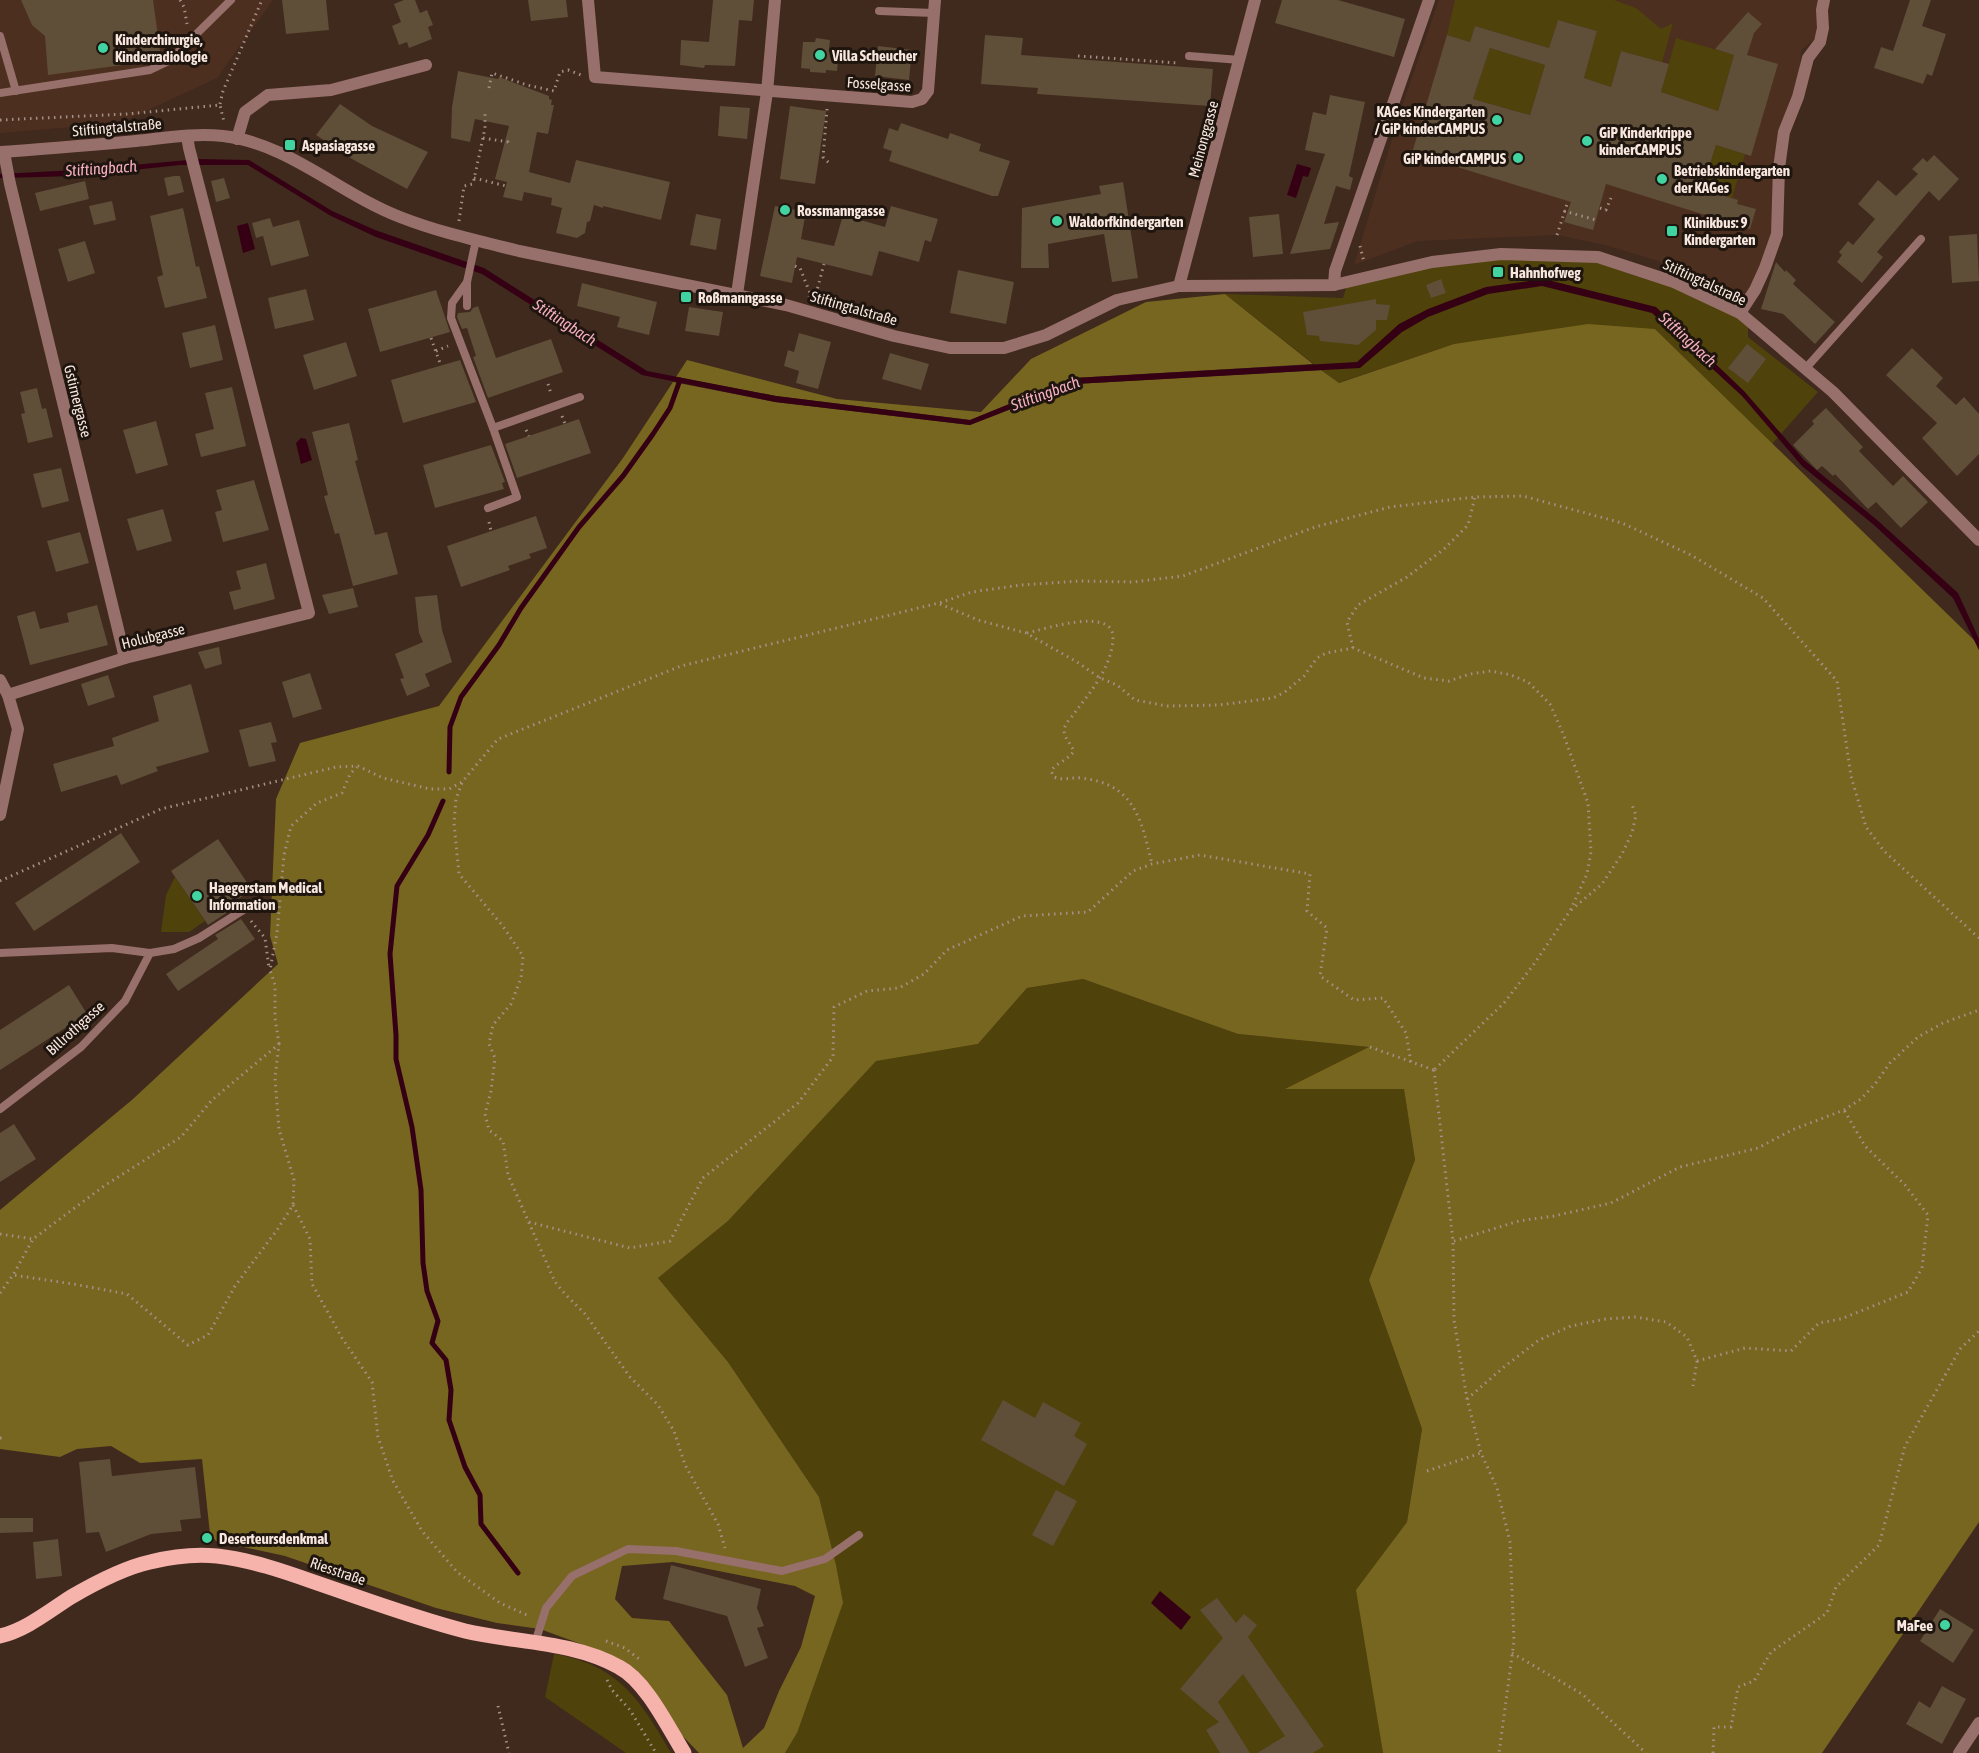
<svg xmlns="http://www.w3.org/2000/svg" width="1979" height="1753" font-family="'Asap Condensed',sans-serif">
<style>
.built{fill:#4d2f1f}
.green{fill:#4f420a}
.forest{fill:#77661f;fill-rule:evenodd}
.water{fill:#350014}
.lines{fill:none;stroke-linecap:round;stroke-linejoin:round}
.stream{stroke:#350014;stroke-width:5}
.building{fill:#5f4e38;fill-rule:evenodd}
.path{stroke:#a39086;stroke-width:3;stroke-dasharray:1.5 4.5;stroke-linecap:butt}
.service{stroke:#976f6b;stroke-width:8}
.minor{stroke:#976f6b;stroke-width:12}
.tertiary{stroke:#976f6b;stroke-width:12}
.primary{stroke:#f5b3ac;stroke-width:15}
.poi-dot{fill:#41d4a1;stroke:#1f150f;stroke-width:2}
.labels{text-anchor:middle;dominant-baseline:central;stroke-width:6;stroke-linejoin:round;paint-order:stroke}
.poi-label{font-size:15px;font-weight:bold;fill:#f7e7df;stroke:#1f150f;text-anchor:start}
.street-label{font-size:15px;fill:#f7e7df;stroke:#1f150f}
.water-label{font-size:16px;font-style:italic;fill:#f6afc1;stroke:#1f150f}
</style>
<rect width="100%" height="100%" fill="#40291d"/>
<g class="built">
<polygon points="0,0 273,0 217,78 120,123 0,133"/>
<polygon points="1439,0 1818,0 1822,10 1816,38 1801,50 1798,97 1784,132 1777,234 1749,299 1678,267 1605,245 1557,235 1418,241 1354,265 1402,106"/>
</g>
<g class="green">
<polygon points="1455,0 1614,0 1636,8 1661,29 1673,23 1662,62 1621,51 1611,87 1584,78 1597,31 1558,20 1549,48 1475,26 1470,42 1447,35"/>
<polygon points="1676,38 1734,55 1718,111 1661,92"/>
<polygon points="1490,48 1545,65 1530,115 1473,99"/>
<polygon points="1716,145 1745,154 1732,198 1702,189"/>
<polygon points="1501,254 1598,257 1674,282 1748,321 1748,337 1818,392 1772,444 1655,329 1454,344 1338,383 1225,294 1343,298 1349,279"/>
<polygon points="175,877 205,921 189,932 161,932 166,895"/>
<polygon points="1083,979 1238,1034 1370,1047 1287,1089 1404,1088 1415,1160 1369,1280 1422,1429 1407,1522 1357,1590 1383,1753 785,1753 797,1733 836,1565 819,1497 728,1362 658,1278 728,1221 876,1060 978,1044 1027,988"/>
<path d="M554 1654C619 1665 640 1700 671 1753H626L545 1697Z"/>
</g>
<g class="forest">
<polygon points="1225,294 1313,364 1074,378 970,420 776,396 676,377 687,360 837,399 981,412 1031,359 1146,302"/>
<path d="M1588 324 1655 329 1975 641 1979 650V1522L1822 1753H1383L1356 1590 1407 1522 1422 1429 1369 1280 1415 1160 1404 1089H1285L1369 1047 1238 1034 1083 979 1027 988 978 1044 876 1061 728 1221 658 1278 728 1362 819 1497 836 1565 843 1603 797 1733 785 1753H699L600 1651 540 1629 497 1623 436 1608 285 1556 216 1541 210 1534 202 1459 140 1463 111 1446 77 1449 60 1457 0 1449V1210L133 1099 278 964 270 936 276 799 300 743 439 706 623 458 673 382 775 402 970 425 1075 384 1321 370 1339 383 1454 344ZM673 1562 795 1586 815 1596 801 1647 779 1691 764 1728 743 1748 727 1695 669 1621 632 1618 615 1599 622 1566Z"/>
</g>
<g class="water">
<polygon points="200,159 249,160 332,211 375,230 484,268 647,371 776,396 970,420 1074,378 1357,362 1399,324 1428,309 1486,287 1544,279 1656,307 1744,391 1804,460 1877,520 1958,593 1979,639 1979,650 1953,598 1874,525 1802,466 1742,396 1652,313 1542,286 1488,294 1428,317 1402,332 1360,368 1075,384 970,425 775,402 642,375 482,274 376,237 331,216 248,165 180,165 77,176 0,178 0,174 77,170"/>
<polygon points="1297,164 1311,168 1308,177 1303,176 1296,198 1287,195"/>
<polygon points="248,223 255,249 243,253 237,226"/>
<polygon points="301,438 306,439 312,460 301,464 296,443"/>
<polygon points="1160,1591 1191,1617 1181,1630 1151,1603"/>
</g>
<g class="lines">
<g class="stream">
<polyline points="449,772 450,727 461,697 499,645 521,608 579,527 623,476 653,434 670,408 680,380"/>
<polyline points="443,801 428,835 397,886 390,954 396,1035 396,1059 412,1127 421,1190 423,1263 427,1291 438,1321 432,1343 446,1360 451,1390 449,1420 465,1467 480,1495 481,1524 518,1573"/>
</g>
</g>
<g class="building">
<polygon points="21,0 153,0 161,58 153,61 48,75 45,36 32,25"/>
<polygon points="282,0 326,0 329,30 286,34"/>
<polygon points="404,0 415,0 420,13 427,10 433,25 428,27 432,39 409,48 407,42 399,45 392,26 401,22 394,4"/>
<polygon points="528,0 566,0 568,17 531,21"/>
<polygon points="713,0 754,0 752,21 739,20 735,66 705,65 704,68 680,65 681,40 709,42"/>
<polygon points="1282,0 1338,0 1405,19 1394,57 1275,23"/>
<polygon points="1910,0 1931,0 1922,26 1946,34 1932,76 1927,74 1923,84 1874,68 1881,47 1893,51"/>
<path d="M1748 12 1762 24 1754 33 1747 55 1778 64 1751 156 1716 145 1702 189 1738 200 1737 204 1756 209 1750 229 1606 184 1593 230 1564 222 1571 202 1412 153 1447 35 1470 42 1475 26 1549 48 1558 20 1597 31 1584 78 1611 87 1621 51 1669 64 1661 92 1718 111 1734 55 1715 49ZM1490 48 1545 65 1530 115 1473 99Z"/>
<polygon points="985,35 1023,38 1021,55 1213,69 1210,106 1037,94 1038,88 981,84"/>
<polygon points="816,38 830,40 829,49 839,50 837,71 826,70 826,73 810,72 810,69 801,68 803,42 815,42"/>
<polygon points="878,46 912,50 909,80 875,76"/>
<polygon points="458,71 498,79 499,77 549,96 549,99 552,100 551,105 554,105 548,134 537,132 529,172 570,183 576,160 670,182 661,220 603,206 603,208 594,205 590,221 587,222 585,233 577,238 556,233 562,208 551,205 552,198 524,192 522,201 503,197 507,182 495,179 509,126 475,119 470,142 451,138 452,107"/>
<polygon points="1330,95 1365,102 1349,176 1353,178 1350,190 1336,186 1324,224 1339,222 1330,249 1290,254 1325,154 1305,150 1313,112 1326,115"/>
<polygon points="340,104 372,126 428,152 407,189 352,159 316,135"/>
<polygon points="720,106 750,108 747,139 718,136"/>
<polygon points="790,106 826,111 815,184 780,179"/>
<polygon points="901,123 948,139 950,133 981,144 979,151 1010,161 998,196 992,196 889,161 892,151 883,148 889,128 898,131"/>
<polygon points="1934,155 1959,179 1939,201 1929,191 1877,252 1883,257 1862,283 1837,262 1842,255 1839,252 1848,241 1853,245 1875,219 1858,204 1878,180 1896,196 1918,174 1912,169 1923,158 1927,162"/>
<polygon points="174,176 180,176 184,192 168,196 164,178"/>
<polygon points="224,178 230,198 216,202 211,181"/>
<polygon points="85,181 89,199 40,211 35,193"/>
<polygon points="1123,182 1138,278 1112,282 1104,234 1048,244 1049,268 1021,268 1022,208 1101,194 1099,186"/>
<polygon points="112,201 116,220 94,225 89,206"/>
<polygon points="775,206 796,210 795,214 805,217 801,239 834,246 843,215 885,227 891,206 938,219 931,242 925,240 919,262 879,251 872,276 797,257 792,283 760,276"/>
<polygon points="183,208 196,267 199,266 207,298 165,308 157,277 163,275 150,216"/>
<polygon points="696,214 721,219 716,250 690,245"/>
<polygon points="1279,214 1283,254 1253,257 1249,217"/>
<polygon points="270,218 273,227 299,220 309,256 271,266 263,236 256,238 252,223"/>
<polygon points="1977,234 1979,281 1952,283 1949,236"/>
<polygon points="85,241 95,273 68,282 58,249"/>
<polygon points="1776,262 1785,272 1786,270 1796,280 1793,284 1835,322 1815,344 1783,314 1761,309"/>
<polygon points="958,270 1014,282 1006,324 950,313"/>
<polygon points="1441,279 1446,293 1431,298 1426,285"/>
<polygon points="582,283 657,302 649,335 617,327 620,317 577,306"/>
<polygon points="306,289 314,320 275,329 268,298"/>
<polygon points="436,290 450,332 380,352 368,309"/>
<polygon points="1376,299 1376,304 1390,305 1387,320 1376,320 1376,330 1358,345 1320,341 1319,336 1307,335 1303,312"/>
<polygon points="478,306 496,358 551,339 563,372 488,398 473,357 476,356 467,328 462,329 457,317 458,313 470,312 473,308"/>
<polygon points="689,307 723,312 719,336 685,331"/>
<polygon points="215,325 223,360 190,368 182,333"/>
<polygon points="799,333 831,342 818,389 796,383 799,371 784,366 788,350 794,352"/>
<polygon points="346,342 357,376 314,390 303,355"/>
<polygon points="1747,344 1766,359 1748,383 1728,368"/>
<polygon points="1912,348 1943,378 1936,386 1956,405 1964,397 1979,414 1979,454 1957,476 1922,438 1937,423 1886,375"/>
<polygon points="890,353 929,364 921,390 882,379"/>
<polygon points="460,360 476,402 403,423 391,380"/>
<polygon points="232,387 246,446 201,457 195,434 214,429 205,393"/>
<polygon points="37,388 42,409 46,408 53,437 28,443 21,414 25,413 20,392"/>
<polygon points="1826,408 1863,447 1859,451 1893,486 1903,476 1928,502 1901,528 1876,502 1868,509 1835,474 1833,476 1822,466 1817,470 1793,445 1814,424 1812,421"/>
<polygon points="579,419 591,453 517,478 505,444"/>
<polygon points="156,421 168,465 136,474 123,430"/>
<polygon points="349,423 358,460 355,461 375,535 387,532 398,574 353,586 339,533 335,534 324,496 328,495 312,432"/>
<polygon points="491,445 505,482 502,483 504,489 435,508 423,465"/>
<polygon points="61,468 69,501 42,508 33,474"/>
<polygon points="254,480 269,530 223,542 215,512 222,510 216,490"/>
<polygon points="163,509 172,541 137,551 127,519"/>
<polygon points="536,516 547,548 529,554 531,558 508,566 510,570 461,587 447,546"/>
<polygon points="80,532 89,563 56,572 47,541"/>
<polygon points="266,563 275,599 234,610 229,592 241,589 236,571"/>
<polygon points="353,588 358,607 329,614 322,595"/>
<polygon points="437,595 442,630 452,662 425,674 430,686 407,696 400,679 404,678 395,654 423,642 419,633 415,597"/>
<polygon points="97,605 108,645 30,665 17,616 35,611 40,629 69,622 67,613"/>
<polygon points="219,647 222,664 205,669 198,652"/>
<polygon points="310,673 322,709 293,718 282,682"/>
<polygon points="108,675 115,697 88,706 81,684"/>
<polygon points="191,684 209,752 156,767 158,771 121,785 117,775 61,792 53,764 114,746 112,738 159,721 153,696"/>
<polygon points="271,722 277,742 271,743 276,761 249,767 239,730"/>
<polygon points="121,833 140,862 34,931 15,903"/>
<polygon points="218,839 252,890 230,904 234,908 208,925 171,871"/>
<polygon points="241,919 255,939 178,991 166,974 218,939 215,935"/>
<polygon points="69,985 87,1014 0,1070 0,1030"/>
<polygon points="14,1124 36,1159 0,1182 0,1133"/>
<polygon points="1003,1400 1035,1418 1043,1402 1081,1423 1074,1436 1087,1444 1064,1486 981,1440"/>
<polygon points="110,1459 112,1476 195,1467 201,1518 180,1520 182,1531 151,1534 106,1552 99,1532 86,1533 79,1462"/>
<polygon points="1056,1490 1077,1501 1053,1546 1032,1535"/>
<polygon points="0,1518 33,1518 33,1532 0,1533"/>
<polygon points="58,1539 62,1576 36,1579 33,1542"/>
<polygon points="671,1565 761,1589 757,1608 764,1626 757,1628 768,1658 745,1667 727,1616 663,1599"/>
<polygon points="1217,1598 1236,1623 1244,1614 1257,1625 1248,1637 1324,1746 1313,1753 1257,1753 1285,1736 1243,1674 1218,1702 1250,1753 1220,1753 1206,1730 1219,1722 1180,1689 1223,1638 1200,1610"/>
<polygon points="1940,1609 1974,1630 1953,1663 1920,1641"/>
<polygon points="1942,1686 1966,1699 1942,1744 1906,1724 1919,1701 1930,1708"/>
</g>
<g class="lines">
<g class="path">
<polyline points="180,0 184,7 187,24"/>
<polyline points="1078,56 1178,63"/>
<polyline points="489,88 492,73 527,85 554,91 560,72 568,70 581,75"/>
<polyline points="220,104 223,91 262,0"/>
<polyline points="827,109 823,157 831,165"/>
<polyline points="0,120 127,114 220,105 224,122"/>
<polyline points="483,138 508,142 508,145"/>
<polyline points="474,178 506,186"/>
<polyline points="1600,208 1606,210 1611,198"/>
<polyline points="1564,211 1596,220"/>
<polyline points="459,221 464,186 473,184 485,128 485,114"/>
<polyline points="1557,235 1568,201"/>
<polyline points="1360,246 1364,262"/>
<polyline points="795,266 800,268 810,293 809,297"/>
<polyline points="810,293 816,294 824,264"/>
<polyline points="431,338 441,366"/>
<polyline points="436,351 448,346"/>
<polyline points="548,384 551,394"/>
<polyline points="562,416 565,424"/>
<polyline points="526,430 529,436"/>
<polyline points="489,522 491,531"/>
<polyline points="940,604 978,620 1026,633 1077,662 1100,678 1117,685 1135,700 1167,706 1219,705 1273,698 1285,692 1304,676 1317,658 1326,653 1353,648 1424,678 1449,681 1470,674 1491,671 1511,675 1528,682 1550,704 1564,736 1588,803 1591,852 1587,874 1570,911 1534,964 1504,1003 1434,1070"/>
<path d="M1027 633C1045 629 1114 606 1113 638 1112 666 1092 690 1076 711 1072 717 1065 723 1064 730 1064 738 1071 744 1074 751 1067 761 1056 763 1051 771L1054 777C1064 781 1071 777 1081 778 1135 784 1141 819 1152 864"/>
<polyline points="1353,648 1347,622 1358,605 1407,577 1444,549 1468,525 1475,497"/>
<polyline points="462,783 456,799 454,823 459,874 502,925 523,956 521,978 511,1004 493,1025 489,1044 495,1058 491,1091 485,1114 489,1130 503,1141 508,1175 555,1282 565,1294 585,1314 630,1377 658,1405 674,1431 685,1465 718,1524 725,1548"/>
<polyline points="0,881 161,809 336,767 358,766 383,778 430,789 449,789 462,782 498,739 681,666 939,603 972,592 1021,585 1080,581 1133,582 1183,576 1315,527 1390,507 1475,497 1523,496 1622,523 1691,555 1763,598 1837,681 1851,776 1866,827 1884,851 1979,938"/>
<polyline points="1571,910 1602,884 1622,854 1632,833 1636,815 1632,805"/>
<polyline points="251,921 265,938 269,968"/>
<polyline points="279,1044 275,1018 275,985 270,970 277,933 284,855 291,826 317,803 342,793 350,774 357,767"/>
<polyline points="1370,1047 1434,1070"/>
<polyline points="1434,1070 1453,1241 1454,1320 1467,1399 1481,1453 1497,1488 1510,1542 1514,1641 1499,1753"/>
<polyline points="293,1205 310,1239 312,1284 342,1338 372,1382 378,1437 393,1481 422,1531 457,1572 500,1603 529,1616"/>
<polyline points="529,1222 630,1248 670,1241 703,1178 798,1103 833,1057 834,1007 867,991 899,988 924,974 947,950 1022,916 1088,912 1133,871 1152,864 1200,855 1310,874 1307,911 1327,928 1320,976 1354,1000 1383,998 1406,1033 1411,1063"/>
<polyline points="0,1234 33,1239"/>
<polyline points="1454,1241 1519,1221 1554,1216 1611,1203 1680,1167 1758,1148 1792,1130 1844,1110 1861,1099 1875,1084 1890,1063 1918,1037 1943,1023 1979,1010"/>
<polyline points="0,1293 13,1275 33,1239 104,1186 181,1137 212,1100 279,1044 275,1078 279,1129 294,1180 293,1205 277,1230 235,1286 208,1335 188,1345 127,1294 73,1284 13,1275"/>
<polyline points="1697,1361 1745,1348 1791,1351 1819,1323 1841,1319 1908,1292 1922,1268 1928,1215 1905,1185 1865,1146 1844,1110"/>
<polyline points="1467,1399 1504,1367 1539,1340 1571,1326 1606,1319 1636,1317 1666,1322 1687,1337 1697,1361 1693,1386"/>
<polyline points="0,1438 2,1438"/>
<polyline points="1427,1471 1481,1453"/>
<polyline points="606,1641 625,1648 639,1659"/>
<polyline points="1512,1653 1582,1694 1646,1753"/>
<polyline points="607,1680 612,1690 630,1710 656,1753"/>
<polyline points="498,1706 509,1753"/>
<polyline points="1713,1753 1714,1727 1731,1727 1738,1687 1754,1681 1771,1652 1827,1613 1836,1587 1879,1545 1905,1446 1960,1349 1979,1331"/>
</g>
<g class="service">
<polyline points="879,11 934,13"/>
<polyline points="0,36 16,91"/>
<polyline points="1189,56 1240,60"/>
<polyline points="0,93 150,70 169,61 231,0"/>
<polyline points="467,282 452,303 451,318 493,428 517,497 488,508"/>
<polyline points="467,306 467,282 476,240"/>
<polyline points="1806,368 1921,239"/>
<polyline points="493,428 580,397"/>
<polyline points="0,953 112,948 150,953 125,1001 81,1047 0,1109"/>
<polyline points="150,953 174,949 199,938 248,907"/>
<polyline points="535,1643 546,1608 572,1576 628,1549 676,1551 782,1571 825,1559 859,1535"/>
</g>
<g class="minor">
<polyline points="588,0 595,77 912,102 922,99 928,91 935,0"/>
<polyline points="237,139 245,112 268,95 331,90 426,65"/>
<polyline points="4,152 10,184 125,658"/>
<polyline points="1334,285 1335,271 1429,0"/>
<polyline points="1179,286 1255,0"/>
<polyline points="737,294 767,92 775,0"/>
<polyline points="1740,313 1755,290 1765,268 1777,234 1779,168 1784,132 1798,97 1808,58 1820,42 1823,28 1822,10 1824,0"/>
<polyline points="0,680 8,695 18,729 0,815"/>
<polyline points="8,695 125,658 309,613 189,148 187,136"/>
<polyline points="1959,1753 1979,1723"/>
</g>
<path class="tertiary" d="M0 152C46 149 91 145 136 141 165 138 194 133 223 136 288 143 340 194 400 217 438 232 479 241 519 251L786 305 894 336 950 348H1004L1046 335 1117 300 1179 286 1334 285 1432 262 1501 254 1598 257 1674 282 1740 313 1833 392 1979 540"/>
<path class="primary" d="M0 1636C26 1630 49 1611 71 1597 95 1583 123 1568 150 1562 170 1557 196 1554 217 1556 251 1560 283 1571 314 1582 364 1599 414 1618 465 1631 516 1643 572 1641 619 1667 646 1681 668 1727 684 1753"/>
</g>
<g class="poi-dot">
<circle cx="103" cy="48" r="6"/>
<circle cx="820" cy="55" r="6"/>
<circle cx="1497" cy="120" r="6"/>
<circle cx="1587" cy="141" r="6"/>
<rect x="284" y="139" width="12" height="12" rx="3"/>
<circle cx="1518" cy="158" r="6"/>
<circle cx="1662" cy="179" r="6"/>
<circle cx="785" cy="210" r="6"/>
<circle cx="1057" cy="221" r="6"/>
<rect x="1666" y="225" width="12" height="12" rx="3"/>
<rect x="1492" y="266" width="12" height="12" rx="3"/>
<rect x="680" y="291" width="12" height="12" rx="3"/>
<circle cx="197" cy="896" r="6"/>
<circle cx="207" cy="1538" r="6"/>
<circle cx="1945" cy="1625" r="6"/>
</g>
<g class="labels">
<g class="poi-label">
<text x="115" y="39">Kinderchirurgie,<tspan x="115" dy="17">Kinderradiologie</tspan></text>
<text x="832" y="55">Villa Scheucher</text>
<text x="1485" y="111" text-anchor="end">KAGes Kindergarten<tspan x="1485" dy="17">/ GiP kinderCAMPUS</tspan></text>
<text x="1599" y="132">GiP Kinderkrippe<tspan x="1599" dy="17">kinderCAMPUS</tspan></text>
<text x="302" y="145">Aspasiagasse</text>
<text x="1506" y="158" text-anchor="end">GiP kinderCAMPUS</text>
<text x="1674" y="170">Betriebskindergarten<tspan x="1674" dy="17">der KAGes</tspan></text>
<text x="797" y="210">Rossmanngasse</text>
<text x="1069" y="221">Waldorfkindergarten</text>
<text x="1684" y="222">Klinikbus: 9<tspan x="1684" dy="17">Kindergarten</tspan></text>
<text x="1510" y="272">Hahnhofweg</text>
<text x="698" y="297">Roßmanngasse</text>
<text x="209" y="887">Haegerstam Medical<tspan x="209" dy="17">Information</tspan></text>
<text x="219" y="1538">Deserteursdenkmal</text>
<text x="1933" y="1625" text-anchor="end">MaFee</text>
</g>
<g class="street-label">
<text transform="translate(879 84) rotate(4)">Fosselgasse</text>
<text transform="translate(117 127) rotate(-5)">Stiftingtalstraße</text>
<text transform="translate(1203 139) rotate(-75)">Meinonggasse</text>
<text transform="translate(1705 282) rotate(25)">Stiftingtalstraße</text>
<text transform="translate(854 308) rotate(16)">Stiftingtalstraße</text>
<text transform="translate(78 401) rotate(76)">Gstirnergasse</text>
<text transform="translate(153 636) rotate(-14)">Holubgasse</text>
<text transform="translate(75 1028) rotate(-42)">Billrothgasse</text>
<text transform="translate(338 1571) rotate(19)">Riesstraße</text>
</g>
<g class="water-label">
<text transform="translate(101 168) rotate(-4)">Stiftingbach</text>
<text transform="translate(565 322) rotate(33)">Stiftingbach</text>
<text transform="translate(1688 339) rotate(43)">Stiftingbach</text>
<text transform="translate(1045 393) rotate(-20)">Stiftingbach</text>
</g>
</g>
</svg>
